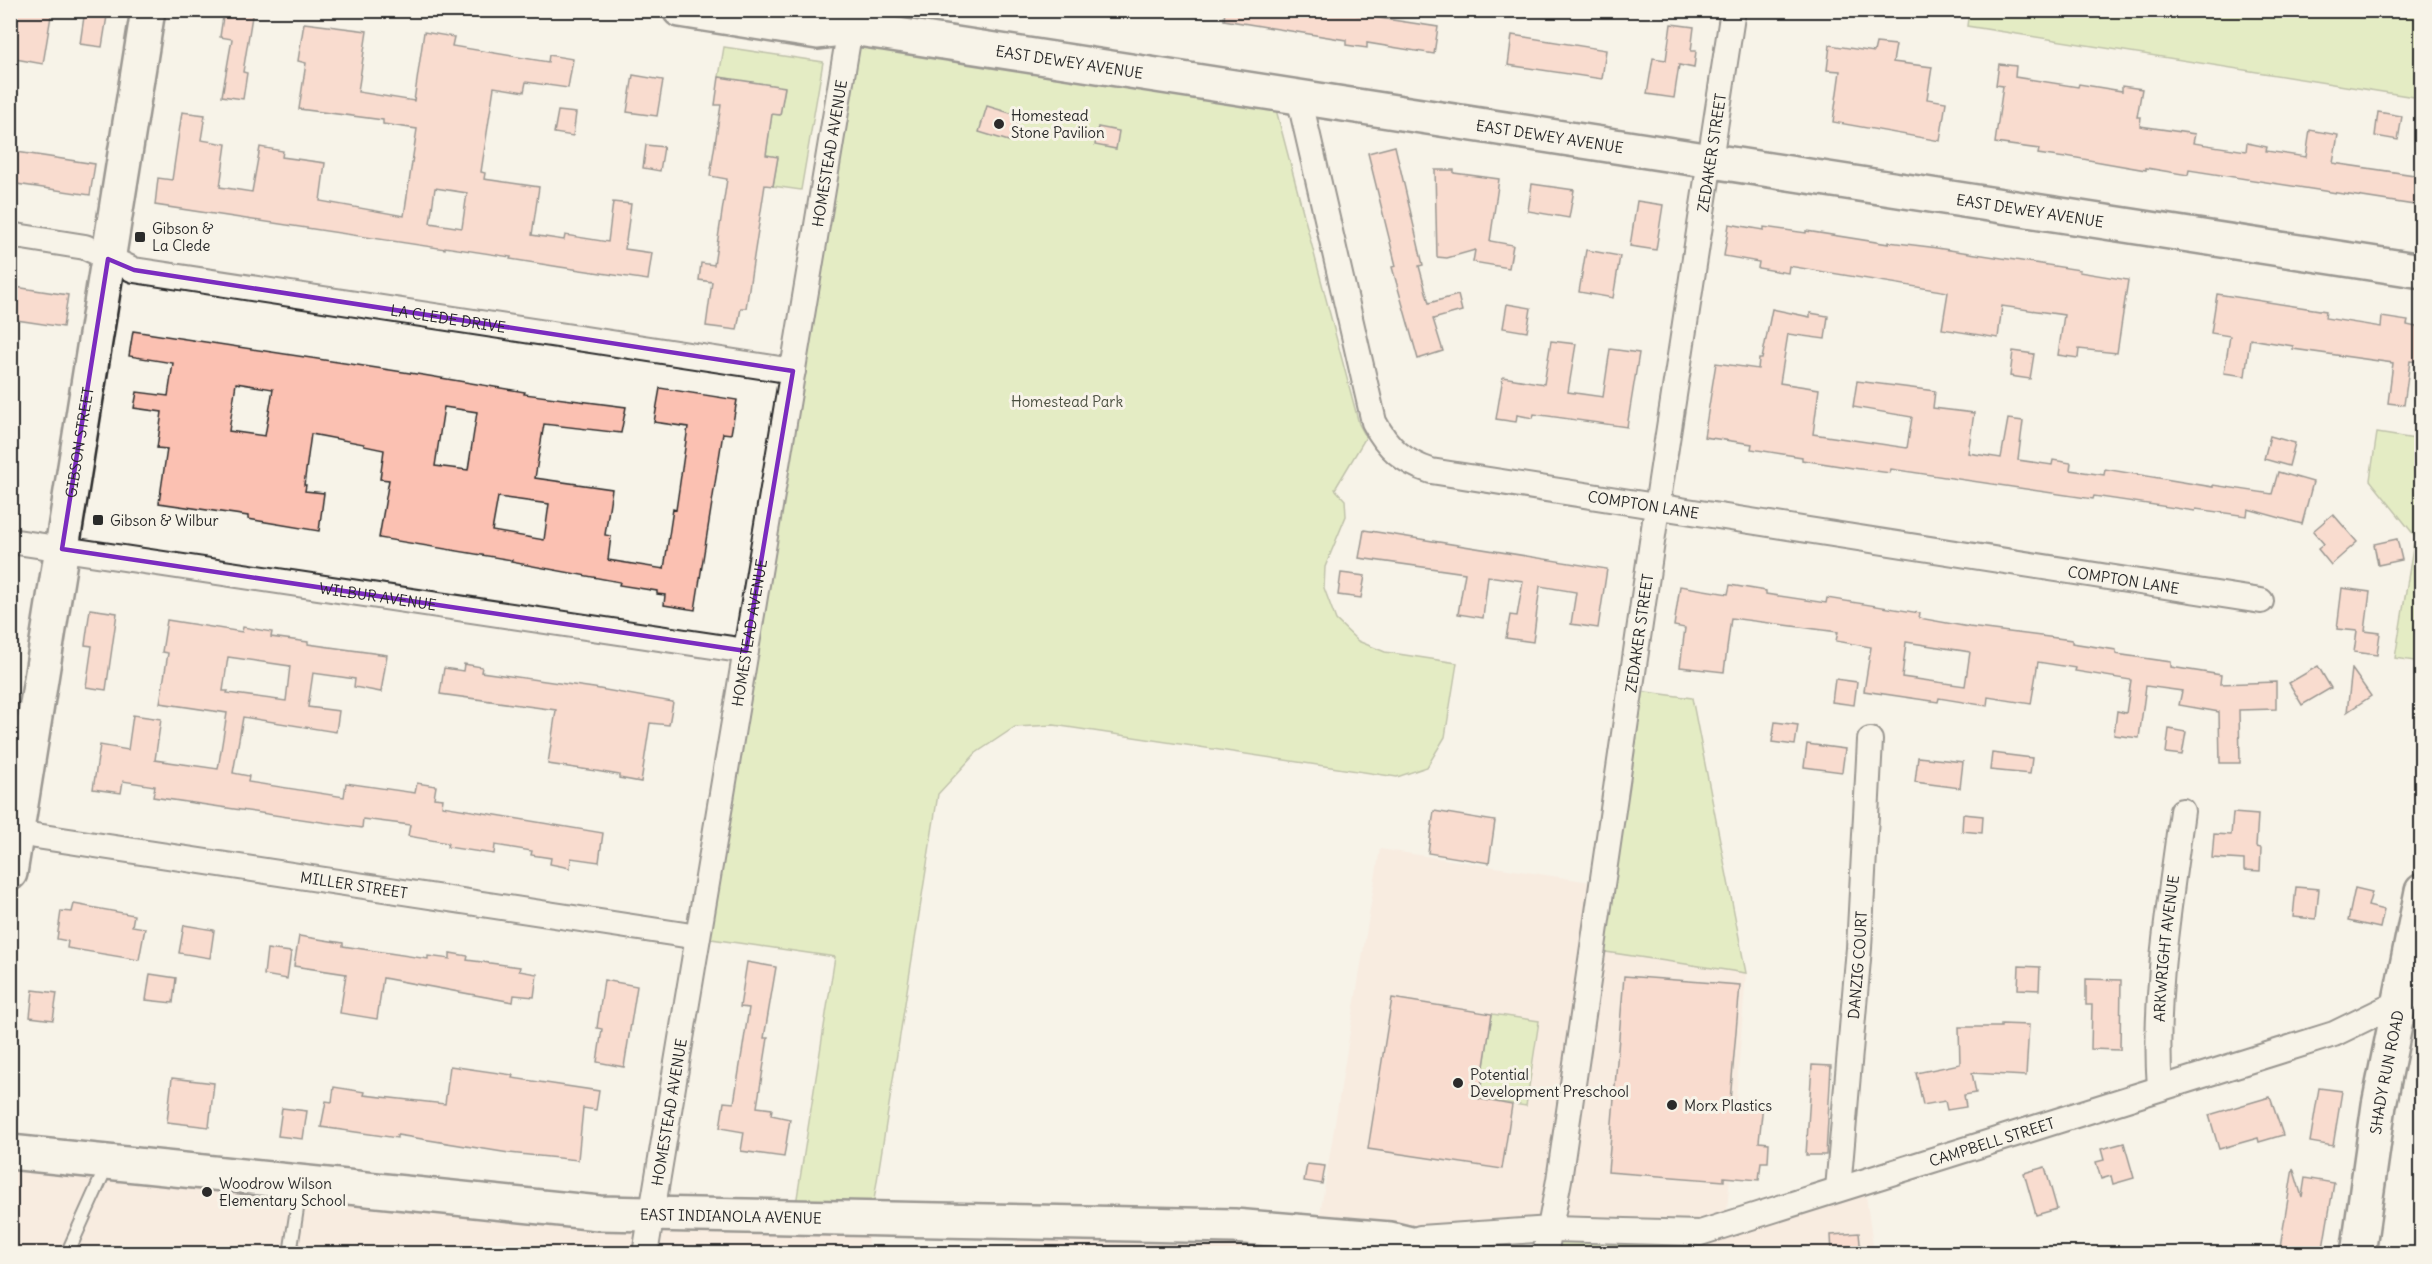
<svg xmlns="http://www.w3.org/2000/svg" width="2432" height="1264" font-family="Delius,sans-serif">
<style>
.built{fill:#f8e4d8}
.green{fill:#cde59a;stroke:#7c8862;stroke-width:1.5}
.building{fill:#fbc1b2;stroke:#2b2b2b;stroke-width:1.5;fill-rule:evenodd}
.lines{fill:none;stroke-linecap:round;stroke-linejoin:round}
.lane-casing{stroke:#2b2b2b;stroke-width:16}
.street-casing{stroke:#2b2b2b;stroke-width:28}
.secondary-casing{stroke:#2b2b2b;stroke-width:38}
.lane{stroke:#f7f3e8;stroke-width:12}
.street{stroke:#f7f3e8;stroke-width:24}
.secondary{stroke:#f7f3e8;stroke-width:33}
.marked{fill:none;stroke:#7b2cbf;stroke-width:4.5;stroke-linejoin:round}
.poi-dot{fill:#2b2b2b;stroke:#f7f3e8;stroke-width:2}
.labels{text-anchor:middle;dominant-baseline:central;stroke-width:6;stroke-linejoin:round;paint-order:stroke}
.street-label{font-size:15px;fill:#2b2b2b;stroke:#f7f3e8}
.poi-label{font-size:15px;fill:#2b2b2b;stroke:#f7f3e8;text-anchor:start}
.park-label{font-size:15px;fill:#4b5041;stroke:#f7f3e8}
</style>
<rect width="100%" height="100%" fill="#f7f3e8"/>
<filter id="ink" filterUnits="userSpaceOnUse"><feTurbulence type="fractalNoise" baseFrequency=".0167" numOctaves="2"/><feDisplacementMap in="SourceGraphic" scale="12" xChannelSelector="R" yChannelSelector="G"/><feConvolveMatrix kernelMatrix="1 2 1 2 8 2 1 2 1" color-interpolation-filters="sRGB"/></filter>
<g filter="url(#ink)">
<g class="built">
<polygon points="1380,849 1603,884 1593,950 1746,973 1726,1224 1864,1182 1874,1253 1698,1253 1700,1233 1551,1229 1418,1254 1014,1254 1018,1221 1317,1233"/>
<polygon points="11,1152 871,1219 866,1254 11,1254"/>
</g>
<g class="green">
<polygon points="1969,10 2421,11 2421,98 1967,26"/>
<polygon points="850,28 1274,102 1359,424 1366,437 1335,489 1345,500 1346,516 1325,567 1324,588 1336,620 1358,641 1385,652 1457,663 1445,737 1427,767 1397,777 1054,725 1015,727 976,753 938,794 871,1219 794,1217 835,957 698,937"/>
<polygon points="724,47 823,62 801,190 773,186 778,157 766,155 772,114 780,115 785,88 719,77"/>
<polygon points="2377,433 2421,440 2421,662 2395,658 2415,536 2370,480"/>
<polygon points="1631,690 1692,698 1746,973 1593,950"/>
<polygon points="1492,1014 1539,1021 1526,1106 1479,1099"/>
<polygon points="1700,1233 1698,1253 1545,1254 1550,1235"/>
</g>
<g class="building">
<polygon points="10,10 52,10 43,64 10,58"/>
<polygon points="85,10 108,10 102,47 80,44"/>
<polygon points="224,10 253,10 243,72 247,73 243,99 222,96 232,39 220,37"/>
<polygon points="1225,10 1327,10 1438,27 1434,54 1367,43 1367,48 1346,45 1346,40 1224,20"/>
<path d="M304 23 367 31 358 92 414 101 424 32 454 37 452 46 548 62 549 55 573 59 568 88 526 82 524 92 494 87 481 172 485 173 484 179 539 187 532 235 564 240 565 235 608 242 613 202 631 204 625 249 652 253 648 280 560 267 510 259 511 257 445 247V249L155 205 158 178 172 180 182 112 205 115 201 140 226 144 220 187 252 192 260 147 283 151 282 157 325 163 320 201 404 216 417 129 383 124V120L299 109 306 63 298 61ZM435 188 467 193 462 228 430 223Z"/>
<polygon points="1671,24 1694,27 1691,51 1696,51 1694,68 1679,65 1674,98 1647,94 1653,58 1666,60"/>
<polygon points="1512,35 1606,50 1602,79 1508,65"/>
<polygon points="1876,43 1896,45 1893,62 1932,67 1927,99 1946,102 1940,141 1833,122 1840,71 1827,70 1830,45 1874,52"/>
<polygon points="1999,64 2016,66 2015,77 2078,87 2079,84 2122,91 2122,86 2142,89 2137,117 2141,117 2140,126 2195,134 2193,143 2246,151 2247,143 2267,147 2266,151 2306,157 2310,130 2338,135 2333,163 2421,176 2421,206 2189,170 2188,175 2146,168 2146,170 2066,156 2065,158 2038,154 2039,149 1995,143 2003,86 1996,85"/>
<polygon points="633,75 663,80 657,116 627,112"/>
<polygon points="719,77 785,87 780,115 772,114 766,155 778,157 773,186 765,185 746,308 741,308 737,330 706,326 712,282 699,280 701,263 714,265 727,179 710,176 721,105 715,105"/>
<polygon points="987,106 1020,116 1012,142 979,132"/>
<polygon points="558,111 576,113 573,136 554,133"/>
<polygon points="2378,112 2402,116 2398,140 2375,136"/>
<polygon points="1098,127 1119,131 1116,149 1095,145"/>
<polygon points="646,145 664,147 660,171 643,168"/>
<polygon points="1395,146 1423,265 1419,266 1429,303 1458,295 1462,311 1433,319 1443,351 1418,359 1392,267 1396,266 1368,153"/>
<polygon points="10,151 95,164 90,195 10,183"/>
<polygon points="1435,170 1454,170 1454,173 1499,179 1490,241 1513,245 1509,268 1473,262 1475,250 1447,258 1437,257"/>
<polygon points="1532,184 1574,190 1569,218 1528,211"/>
<polygon points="1637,201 1663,205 1656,250 1630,246"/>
<polygon points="1729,224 1764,230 1764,227 1806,233 1806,231 1889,244 1889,242 1930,247 2080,270 2079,272 2128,280 2117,353 2079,349 2078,358 2058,355 2064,315 2002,306 1998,338 1942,329 1948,292 1789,266 1788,273 1758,268 1759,262 1724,256"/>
<polygon points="1586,250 1620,256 1613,298 1579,292"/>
<polygon points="15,287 68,295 63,327 10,319"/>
<polygon points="2217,294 2326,311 2325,318 2381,327 2382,317 2408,321 2407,325 2421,328 2421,362 2410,361 2404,405 2388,403 2393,363 2293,349 2293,346 2250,339 2245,376 2224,373 2230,336 2211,333"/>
<polygon points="1507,304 1531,308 1527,332 1503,328"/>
<polygon points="1772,309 1810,317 1810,313 1828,316 1825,339 1788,334 1780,383 1819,389 1813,434 1907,448 1912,417 1853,407 1857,381 1935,391 1933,408 1974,413 1968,453 2001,458 2008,419 2023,421 2018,460 2052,465 2053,460 2071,463 2070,470 2104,475 2105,469 2213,487 2213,485 2272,494 2278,472 2313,482 2302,524 2248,509 2247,516 2196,509 2195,511 2094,496 2093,499 1891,469 1890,473 1853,468 1802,460 1802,457 1751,449 1752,444 1704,437 1716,363 1758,369 1759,359 1762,359"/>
<path d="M133 331 423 375 525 392 524 394 626 407 621 433 544 424 535 478 612 489 605 535 611 536 608 560 664 569 673 509 676 510 688 427 654 422 660 388 737 400 731 434 723 433 695 610 664 605 665 595 657 594V591L619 585 620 582 511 562 512 560 379 538 389 480 380 479 384 450 364 446V444L311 434 304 485H306L305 491 324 493 319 531 248 519V516L159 503 167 449 157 448 162 412 134 408 137 392 168 396 173 363 129 356ZM236 383 273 389 265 436 229 431ZM444 407 477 412 468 470 435 466ZM498 497 549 504 544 540 492 531Z"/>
<polygon points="1551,341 1576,344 1568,392 1603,397 1610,349 1639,353 1627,427 1534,414 1533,418 1517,415 1516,422 1496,419 1503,377 1544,384"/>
<polygon points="2013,351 2034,354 2030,379 2010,376"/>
<polygon points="2270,436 2295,443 2289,466 2264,459"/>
<polygon points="2333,514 2357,542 2331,565 2318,549 2324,544 2313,531"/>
<polygon points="1364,530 1607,569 1598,628 1571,624 1576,592 1540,586 1533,642 1506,638 1510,615 1517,616 1523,581 1488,576 1483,618 1458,614 1465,573 1359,558"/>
<polygon points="2397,539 2402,560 2378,565 2374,544"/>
<polygon points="1341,573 1365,576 1361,598 1338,595"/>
<path d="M1730 585 1766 591V594L1826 603 1827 598 1920 613 1919 618 1969 627 2072 640V643L2116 650V654L2171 662V667L2221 675 2220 684 2276 682V709L2239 710 2240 763H2220L2219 712 2179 705 2182 691 2146 686 2139 738 2114 735 2117 711 2126 713 2131 680 2075 671 2076 668 2038 662 2031 704 1988 697 1987 706 1939 698 1938 702 1864 691 1871 647 1836 641 1838 632 1731 618 1724 672 1680 667 1685 628 1674 626 1680 586 1728 594ZM1906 642 1970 652 1965 686 1902 677Z"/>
<polygon points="2342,588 2370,592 2365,631 2380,633 2377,655 2354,652 2357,631 2337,629"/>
<polygon points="90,609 117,613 106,690 86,687 92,646 85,645"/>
<path d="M167 620 242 632 243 627 272 632 271 637 308 642V644L387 655 381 692 354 687 355 679 313 673 308 707 339 711 336 732 243 717 233 773 249 776 248 782 344 797 346 783 415 793 417 783 436 786 434 798 443 799 442 806 603 833 599 862 571 858 570 868 550 864 551 858 531 855 532 851 495 845 494 854 447 847 448 843 408 836 410 825 363 819 362 828 153 797 155 786 123 781 121 793 93 789 100 745 128 750 133 715 161 719 155 760 218 769 227 713 160 703 168 653 162 652ZM228 657 290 666 286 701 227 693 228 691H223Z"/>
<polygon points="464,664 482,667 481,672 594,688 673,702 669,725 650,723 641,782 619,778 619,775 596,771 548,764 556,710 440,694 444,668 463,671"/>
<polygon points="2318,666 2331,688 2302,705 2289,683"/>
<polygon points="2352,669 2371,696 2347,712"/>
<polygon points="1835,679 1857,682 1854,705 1832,702"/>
<polygon points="1775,722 1798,725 1795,745 1772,742"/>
<polygon points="2169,729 2186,732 2182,755 2166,753"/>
<polygon points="1807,744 1845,749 1842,772 1804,767"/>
<polygon points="1992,753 2032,758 2030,774 1990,770"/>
<polygon points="1918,757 1963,762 1960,788 1915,782"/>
<polygon points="1434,811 1495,821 1489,863 1428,853"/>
<polygon points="2233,813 2258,815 2256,847 2261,848 2260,871 2244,870 2244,860 2212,858 2214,834 2231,835"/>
<polygon points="1963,814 1983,816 1982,833 1962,831"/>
<polygon points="2296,887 2319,889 2316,919 2293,917"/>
<polygon points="2355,888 2372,892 2368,906 2384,910 2380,928 2348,921"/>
<polygon points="74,904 134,915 132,926 145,928 139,960 67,948 68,941 57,939 61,911 72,912"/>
<polygon points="184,925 214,930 210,958 179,953"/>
<polygon points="299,936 343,943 343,946 428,959 428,956 450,959 450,953 468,956 467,960 520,967 519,971 537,974 534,997 514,995 513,1002 383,978 377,1019 340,1013 346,974 294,966"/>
<polygon points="267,949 291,952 287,979 264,975"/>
<polygon points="747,962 776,967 764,1038 768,1038 757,1107 772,1109 771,1115 790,1119 784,1157 741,1151 744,1132 720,1128 724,1102 734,1103 749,1008 740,1007"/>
<polygon points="2019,966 2040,967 2039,990 2018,989"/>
<polygon points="150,974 176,978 173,1003 146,1000"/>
<polygon points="1624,976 1740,985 1730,1101 1763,1104 1759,1142 1769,1143 1768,1162 1761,1162 1759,1180 1724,1177 1724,1181 1608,1172"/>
<polygon points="2086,979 2121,980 2120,1050 2091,1049 2092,1005 2086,1005"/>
<polygon points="604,980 637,986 624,1067 597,1062 602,1029 597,1028"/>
<polygon points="33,990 57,993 53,1020 30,1017"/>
<polygon points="1392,998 1492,1014 1479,1099 1512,1105 1502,1169 1368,1149"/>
<polygon points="2001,1024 2029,1025 2026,1076 1972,1073 1976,1093 1964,1095 1966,1107 1947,1110 1945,1101 1923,1105 1916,1073 1960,1064 1959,1027 2001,1027"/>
<polygon points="1812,1065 1831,1066 1826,1155 1806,1155"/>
<polygon points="450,1066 513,1075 512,1078 599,1091 596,1110 583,1108 578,1160 509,1153 397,1135 397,1138 321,1127 326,1101 332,1102 334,1087 365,1092 364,1095 445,1104"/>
<polygon points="172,1078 214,1083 209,1127 167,1122"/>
<polygon points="2319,1088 2342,1091 2333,1146 2310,1142"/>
<polygon points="2270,1097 2283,1135 2259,1142 2258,1138 2219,1149 2209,1115"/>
<polygon points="282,1108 307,1111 303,1139 278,1136"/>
<polygon points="2124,1143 2134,1178 2113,1184 2111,1176 2101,1179 2096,1162 2104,1160 2101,1149"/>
<polygon points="1307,1164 1325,1166 1322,1184 1304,1181"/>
<polygon points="2045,1167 2057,1209 2036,1215 2024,1173"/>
<polygon points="2293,1168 2302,1197 2305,1178 2334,1183 2322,1254 2279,1254"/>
<polygon points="1859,1233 1861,1254 1832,1254 1831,1235"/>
</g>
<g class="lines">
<defs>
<g id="lane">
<polyline points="67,1254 108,1163"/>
<polyline points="290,1254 301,1183"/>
</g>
<g id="street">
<path id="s1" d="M1299 97 1374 422C1387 447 1403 462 1431 471L2261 601"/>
<path id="s2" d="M10 235 85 247 134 270 793 371"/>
<path id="s3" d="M10 541 746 651"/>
<path id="s4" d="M10 832 698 937"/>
<path id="s5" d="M2160 1088C2153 995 2170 903 2182 811"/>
<path id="s6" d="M1838 1189 1859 948 1870 740"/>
<path id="s7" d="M1420 1238 1551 1229 1700 1233 2334 1034 2422 991"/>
<path id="s8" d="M645 1254 853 10"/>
<path id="s9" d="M1545 1254 1559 1180 1661 480 1733 10"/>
</g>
<g id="secondary">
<path id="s10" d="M680 10 818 32 850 28 885 33 2422 271"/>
<path id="s11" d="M10 873 148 10"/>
<path id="s12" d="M10 1152 599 1213 1234 1226 1390 1239 1453 1254"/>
<path id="s13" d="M2358 1254 2379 1105 2422 891"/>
</g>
</defs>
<use href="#lane" class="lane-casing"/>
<use href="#street" class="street-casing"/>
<use href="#secondary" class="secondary-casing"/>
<use href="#lane" class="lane"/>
<use href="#street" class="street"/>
<use href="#secondary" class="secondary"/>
</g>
</g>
<path d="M0 0H2432V1264H0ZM108 259 134 270 793 371 746 651 62 549Z" fill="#f7f3e8" fill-opacity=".55" fill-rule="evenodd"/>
<path class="marked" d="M108 259 134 270 793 371 746 651 62 549Z"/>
<g class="poi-dot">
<circle cx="999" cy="124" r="6"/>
<rect x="134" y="231" width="12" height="12" rx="3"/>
<rect x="92" y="514" width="12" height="12" rx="3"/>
<circle cx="1458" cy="1083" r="6"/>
<circle cx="1672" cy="1105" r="6"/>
<circle cx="207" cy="1192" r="6"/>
</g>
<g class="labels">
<g class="street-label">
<text stroke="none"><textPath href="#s10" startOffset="394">EAST DEWEY AVENUE</textPath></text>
<text stroke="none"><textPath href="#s10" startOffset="880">EAST DEWEY AVENUE</textPath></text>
<text stroke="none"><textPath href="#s9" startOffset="1114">ZEDAKER STREET</textPath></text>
<text stroke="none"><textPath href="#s8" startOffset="1116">HOMESTEAD AVENUE</textPath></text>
<text stroke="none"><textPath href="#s10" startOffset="1366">EAST DEWEY AVENUE</textPath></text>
<text stroke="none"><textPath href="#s2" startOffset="448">LA CLEDE DRIVE</textPath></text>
<text stroke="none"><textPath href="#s11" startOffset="436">GIBSON STREET</textPath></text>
<text stroke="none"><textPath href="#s1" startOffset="626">COMPTON LANE</textPath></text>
<text stroke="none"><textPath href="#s1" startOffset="1112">COMPTON LANE</textPath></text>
<text stroke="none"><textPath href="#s3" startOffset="372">WILBUR AVENUE</textPath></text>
<text stroke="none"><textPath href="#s8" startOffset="630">HOMESTEAD AVENUE</textPath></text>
<text stroke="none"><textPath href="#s9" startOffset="628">ZEDAKER STREET</textPath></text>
<text stroke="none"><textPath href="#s4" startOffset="348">MILLER STREET</textPath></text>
<text stroke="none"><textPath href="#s5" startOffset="140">ARKWRIGHT AVENUE</textPath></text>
<text stroke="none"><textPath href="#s6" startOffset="225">DANZIG COURT</textPath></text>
<text stroke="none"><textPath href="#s13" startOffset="184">SHADY RUN ROAD</textPath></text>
<text stroke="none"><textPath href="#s8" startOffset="144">HOMESTEAD AVENUE</textPath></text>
<text stroke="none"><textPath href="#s7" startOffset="586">CAMPBELL STREET</textPath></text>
<text stroke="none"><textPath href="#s12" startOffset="724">EAST INDIANOLA AVENUE</textPath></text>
</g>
<g class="poi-label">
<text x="1011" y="115">Homestead<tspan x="1011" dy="17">Stone Pavilion</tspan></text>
<text x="152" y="228">Gibson &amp;<tspan x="152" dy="17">La Clede</tspan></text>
<text x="110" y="520">Gibson &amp; Wilbur</text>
<text x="1470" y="1074">Potential<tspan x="1470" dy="17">Development Preschool</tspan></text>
<text x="1684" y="1105">Morx Plastics</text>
<text x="219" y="1183">Woodrow Wilson<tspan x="219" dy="17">Elementary School</tspan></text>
</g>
<g class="park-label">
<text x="1067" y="401">Homestead Park</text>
</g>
</g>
<rect width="2432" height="1264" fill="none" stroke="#f7f3e8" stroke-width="36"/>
<rect x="18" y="18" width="2396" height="1228" fill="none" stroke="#2b2b2b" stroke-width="2" filter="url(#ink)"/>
</svg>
